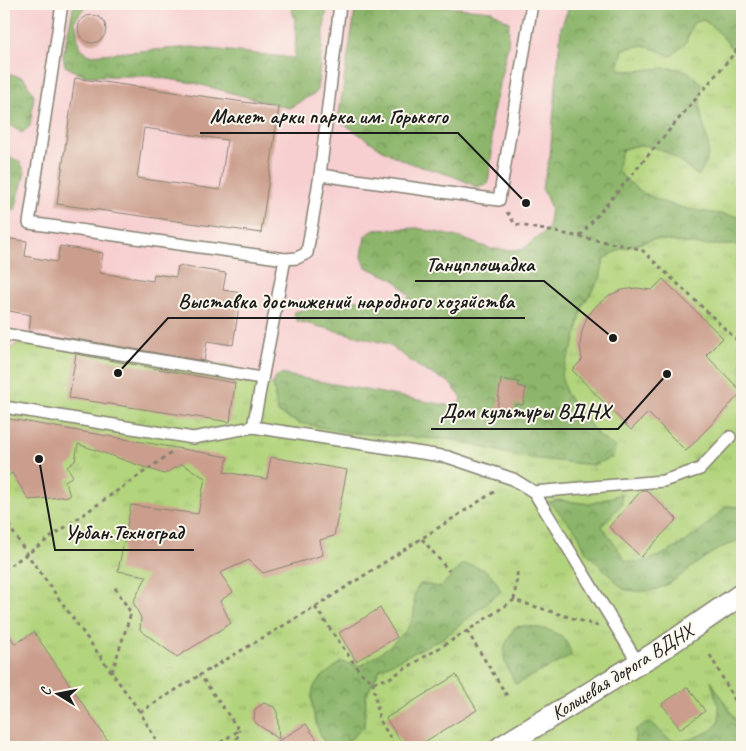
<svg xmlns="http://www.w3.org/2000/svg" width="746" height="751" font-family="Caveat,sans-serif">
<style>
.built{fill:#f7cfd1}
.grass{fill:url(#grass-tufts);stroke:#67784c}
.forest{fill:url(#forest-crowns);stroke:#546944}
.building{fill:#cb9d8c;fill-rule:evenodd}
.lines{fill:none;stroke-linecap:round;stroke-linejoin:round}
.lane-casing{stroke:#858071;stroke-width:14}
.street-casing{stroke:#858071;stroke-width:24}
.path{stroke:#858071;stroke-width:3;stroke-dasharray:4 4;stroke-linecap:butt}
.lane{stroke:#fff;stroke-width:11}
.street{stroke:#fff;stroke-width:21}
.labels{text-anchor:middle;dominant-baseline:central;stroke-width:4;stroke-linejoin:round;paint-order:stroke}
.street-label{font-size:20px;fill:#1c1c1c;stroke:#fbf7ec}
.leader{fill:none;stroke:#1c1c1c;stroke-width:2}
.callout-dot{fill:#1c1c1c;stroke:#fbf7ec;stroke-width:2}
.callout-label{font-size:21px;text-anchor:middle;font-weight:bold;fill:#1c1c1c;stroke:#fbf7ec;stroke-width:4;stroke-linejoin:round;paint-order:stroke}
</style>
<defs>
<pattern id="grass-tufts" width="24" height="20" patternUnits="userSpaceOnUse" patternTransform="scale(1.25)"><rect width="24" height="20" fill="#b2d47c"/><path d="M3 7l-1-3M5 7V3M7 7l1-3M15 17l-1-3M17 17v-4M19 17l1-3" fill="none" stroke="#98b56b"/></pattern>
<pattern id="forest-crowns" width="20" height="18" patternUnits="userSpaceOnUse" patternTransform="scale(1.25)"><rect width="20" height="18" fill="#8db66c"/><path d="M2 6a3 3 0 1 1 6 0M12 15a3 3 0 1 1 6 0" fill="none" stroke="#729358"/></pattern>
</defs>
<rect width="100%" height="100%" fill="#fbf7ec"/>
<filter id="ink" filterUnits="userSpaceOnUse"><feTurbulence type="fractalNoise" baseFrequency=".02" numOctaves="2"/><feDisplacementMap in="SourceGraphic" scale="10" xChannelSelector="R" yChannelSelector="G"/><feConvolveMatrix kernelMatrix="1 2 1 2 8 2 1 2 1" color-interpolation-filters="sRGB"/></filter>
<filter id="wash" filterUnits="userSpaceOnUse"><feTurbulence type="fractalNoise" baseFrequency=".0096" numOctaves="4" result="noise"/><feDisplacementMap in="SourceGraphic" scale="20" xChannelSelector="R" yChannelSelector="G"/><feGaussianBlur stdDeviation="1.12" result="paint"/><feColorMatrix in="noise" values="0 0 0 0 0 0 0 0 0 0 0 0 0 0 0 0 0 1.4 0 .05"/><feComposite in="paint" operator="in"/></filter>
<g filter="url(#wash)">
<rect width="100%" height="100%" fill="#eee4c6"/>
<polygon class="built" points="4,4 598,4 529,421 232,379 233,367 26,337 4,354"/>
<polygon class="grass" points="598,4 742,4 742,747 4,747 4,354 26,337 234,367 232,379 529,421"/>
<g class="forest">
<path d="M74 4H87L75 20 79 46 89 55 192 47 294 58C296 44 299 14 287 4H327L317 92 289 108 194 83 147 76H83L65 66 63 56Z"/>
<path d="M356 4H415L492 11 509 22 508 45 491 121 492 152 488 184 478 188C455 174 432 171 408 162 382 153 361 134 338 120Z"/>
<path d="M578 4H742V66C733 49 720 30 703 20L693 23 686 42 672 56 643 45 623 49 618 69C638 75 668 63 687 71 692 74 697 81 702 84 701 91 700 98 700 104 701 132 719 150 698 176 676 158 653 136 622 150L617 170C650 209 695 210 742 217V245H699L654 239 621 249 604 259 600 279 583 305 574 344 561 374 566 394 598 435 615 447 613 457 593 465 521 457 454 440 353 433 299 423 277 412 273 381 280 374 456 407 462 398 449 382 422 369 388 344 297 321 294 312 350 299 400 306 410 296 395 280 366 267 362 257 365 236 374 230 417 228 461 238 491 249 522 250 548 229 551 208 542 188 550 156 561 27 569 7Z"/>
<polygon points="4,72 24,78 34,95 30,126 22,133 4,122"/>
<polygon points="4,154 20,162 25,172 15,210 4,211"/>
<path d="M621 494 622 503 602 526 626 561C658 568 706 529 726 506L742 507V538C730 544 715 550 704 558 675 578 663 598 623 589L586 552 577 532 549 502 559 500 590 504Z"/>
<path d="M462 564C484 567 492 571 501 591L445 637 380 669 366 696 364 727 342 747H327C318 734 306 699 315 685 321 676 333 669 341 662L361 666C377 655 411 634 414 614 416 600 410 597 420 584L441 587Z"/>
<path d="M525 626C545 628 569 632 571 656L516 684C501 658 499 653 515 627Z"/>
<path d="M711 681 742 730V747H634L636 729C658 715 654 731 671 740 678 743 686 740 693 738 731 726 719 712 711 681Z"/>
</g>
<g id="blocks">
<g class="building">
<circle cx="92" cy="29" r="14"/>
<path d="M75 78 279 107 261 233 57 204ZM144 128 227 140 220 190 137 178Z"/>
<polygon points="4,238 27,241 25,256 40,259 57,262 60,246 103,253 100,273 153,281 154,274 176,277 178,266 226,273 223,290 241,293 233,345 207,341 204,361 29,331 31,315 4,310"/>
<polygon points="663,279 723,338 706,355 742,392 686,451 648,413 631,430 572,370 582,360 580,346 582,331 587,317 597,305 608,296 622,290 637,288 652,290"/>
<polygon points="76,354 235,383 230,422 69,398"/>
<polygon points="501,379 519,382 518,386 526,388 523,405 515,404 514,411 497,409"/>
<polygon points="4,418 228,457 224,472 267,479 271,457 347,470 334,536 320,540 323,555 263,573 249,560 220,573 233,592 220,601 231,623 177,657 140,630 141,618 133,602 147,576 118,571 131,505 198,514 205,478 182,464 164,474 78,444 75,461 67,467 73,476 65,481 70,496 29,500 12,473 4,478"/>
<polygon points="642,490 646,490 677,519 641,557 609,527"/>
<polygon points="380,608 397,637 356,661 339,633"/>
<polygon points="4,627 15,644 34,632 112,747 4,747"/>
<polygon points="456,675 477,710 416,747 404,747 386,718"/>
<polygon points="688,687 705,711 680,729 662,704"/>
<polygon points="264,703 274,707 277,712 279,739 257,724 254,720 255,709"/>
<polygon points="306,724 322,747 269,747"/>
</g>
</g>
</g>
<g filter="url(#ink)">
<use href="#blocks" fill-opacity="0" stroke="#858071" stroke-width="1"/>
<g class="lines">
<defs>
<g id="lane">
<polyline points="62,4 29,223 285,259 297,258 307,253 320,175 499,200 532,4"/>
<polyline points="320,175 340,4"/>
<polyline points="4,334 261,378"/>
<polyline points="4,407 193,438 253,427 448,457 513,479 534,492 638,663"/>
<polyline points="253,427 285,259"/>
<polyline points="534,492 663,481 700,469 730,437"/>
</g>
<polyline id="street" points="501,747 662,649 742,594"/>
</defs>
<use href="#lane" class="lane-casing"/>
<use href="#street" class="street-casing"/>
<g class="path">
<polyline points="507,212 515,224 641,249 742,345"/>
<polyline points="580,236 742,44"/>
<polyline points="4,518 27,554 140,712"/>
<polyline points="422,539 449,571"/>
<polyline points="4,570 174,451"/>
<polyline points="514,600 518,568"/>
<polyline points="315,607 360,672 373,682 388,679 467,631 514,600 598,626"/>
<polyline points="467,631 509,699"/>
<polyline points="710,655 742,713"/>
<polyline points="112,672 131,613 114,586"/>
<polyline points="373,682 379,719 396,747"/>
<polyline points="160,747 140,712 200,675"/>
<polyline points="214,747 239,730 200,675 315,607 497,490"/>
<polyline points="235,747 239,730"/>
</g>
<use href="#lane" class="lane"/>
<use href="#street" class="street"/>
</g>
</g>
<g class="labels">
<g class="street-label">
<text transform="translate(622 672) rotate(-32)">Кольцевая дорога ВДНХ</text>
</g>
</g>
<path class="leader" d="M526 203L458 133H200M613 338L544 281H415M118 373L168 318H525M667 374L618 429H431M39 459L55 550H194"/>
<g class="callout-dot">
<circle cx="526" cy="203" r="5"/>
<circle cx="613" cy="338" r="5"/>
<circle cx="118" cy="373" r="5"/>
<circle cx="667" cy="374" r="5"/>
<circle cx="39" cy="459" r="5"/>
</g>
<g class="callout-label">
<text x="329" y="123">Макет арки парка им. Горького</text>
<text x="480" y="271">Танцплощадка</text>
<text x="346" y="308">Выставка достижений народного хозяйства</text>
<text x="525" y="418">Дом культуры ВДНХ</text>
<text x="124" y="539">Урбан.Техноград</text>
</g>
<rect width="746" height="751" fill="none" stroke="#fbf7ec" stroke-width="20"/>
<g transform="translate(58 694) rotate(280)" stroke="#fbf7ec" stroke-width="4" paint-order="stroke">
<path d="M0-4L9 19L0 12L-9 19Z" fill="#1c1c1c"/>
<text y="-8" font-size="14" font-weight="bold" text-anchor="middle" fill="#1c1c1c">С</text>
</g>
</svg>
